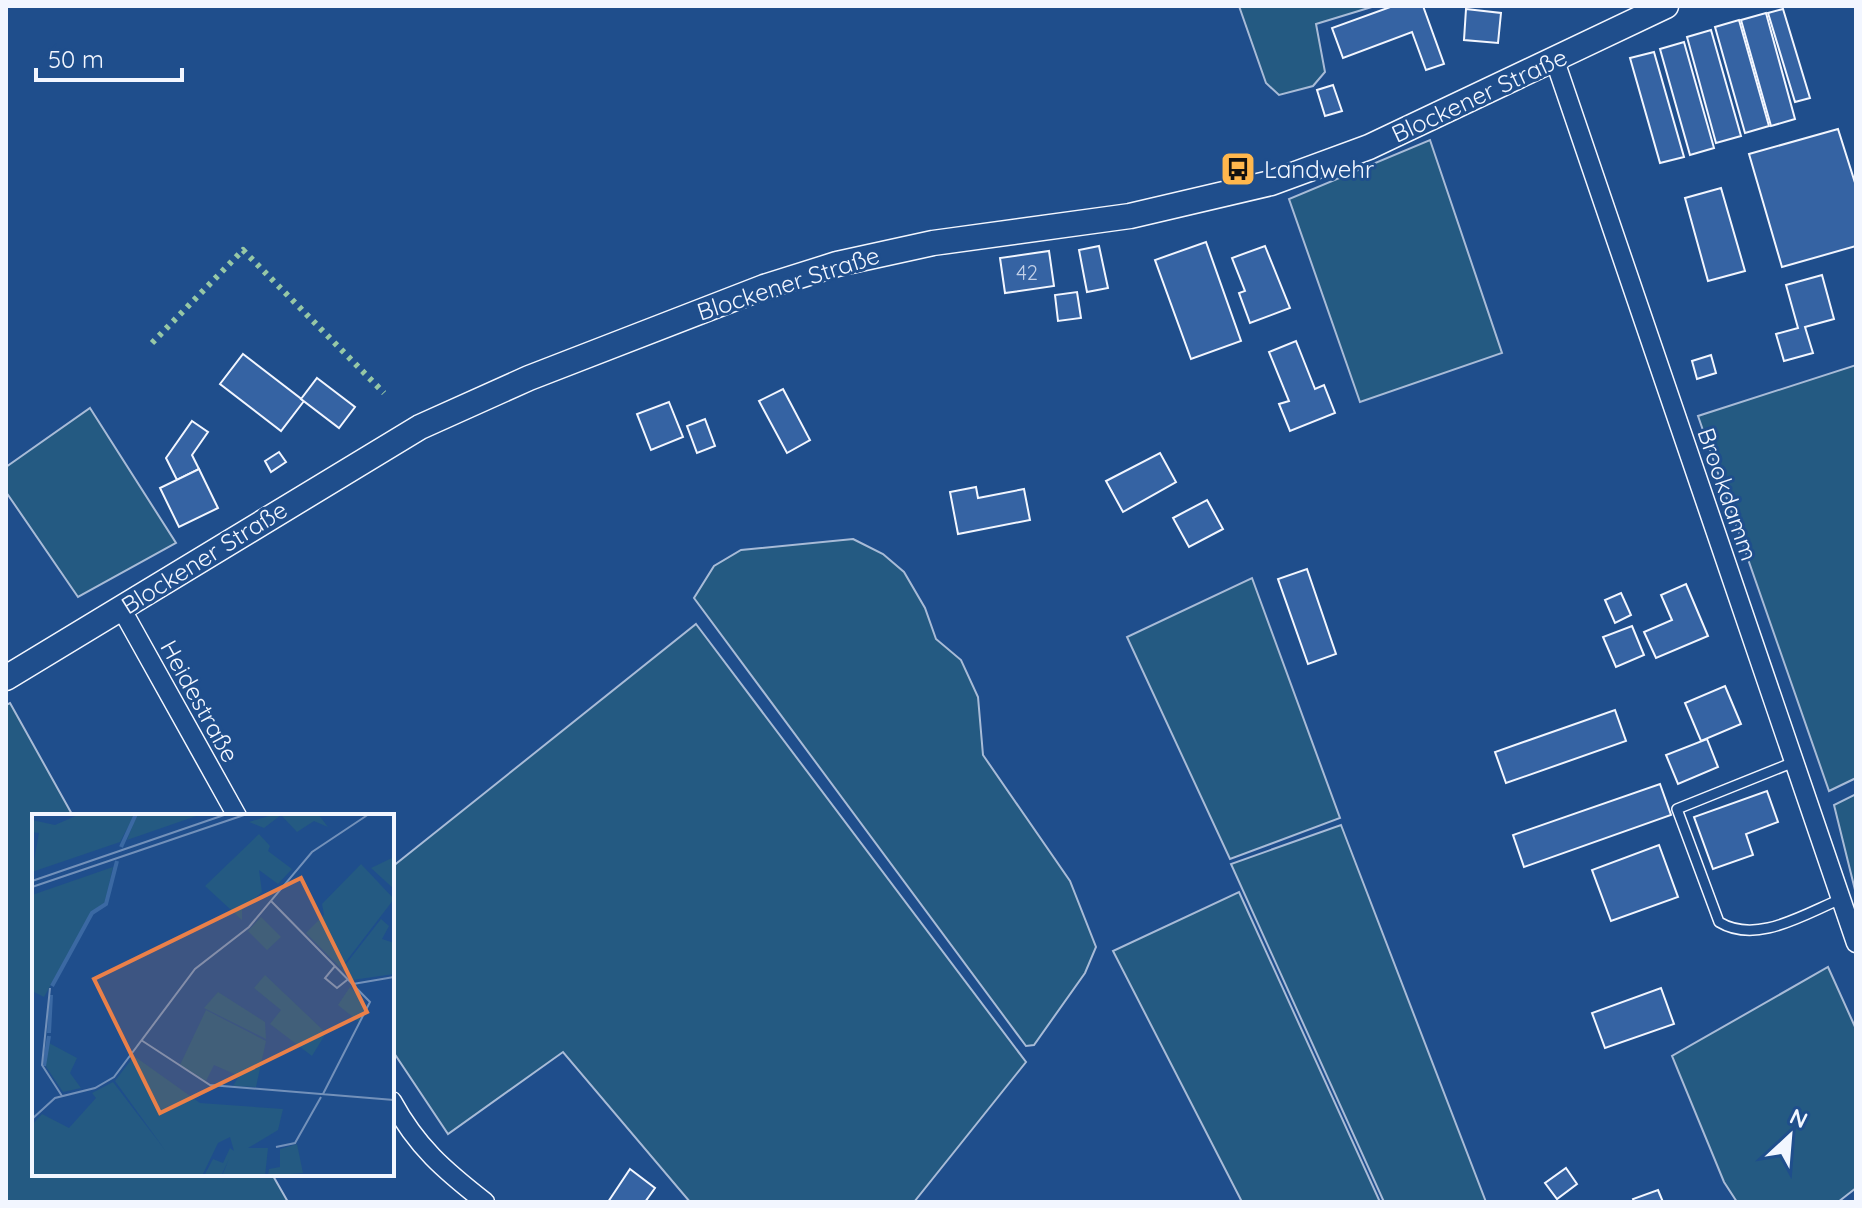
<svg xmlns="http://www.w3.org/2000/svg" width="1862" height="1208" font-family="Quicksand,sans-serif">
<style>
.green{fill:#245a82;stroke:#a8bbd7;stroke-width:2}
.building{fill:#3563a3;stroke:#f2f6ff;stroke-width:2}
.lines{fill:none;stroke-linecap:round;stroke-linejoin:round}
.lane-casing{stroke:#f2f6ff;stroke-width:12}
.street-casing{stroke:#f2f6ff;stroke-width:21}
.secondary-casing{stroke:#f2f6ff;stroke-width:27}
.lane{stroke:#1f4e8c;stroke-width:9}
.street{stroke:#1f4e8c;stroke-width:18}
.secondary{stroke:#1f4e8c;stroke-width:24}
.hedge{stroke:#97c8a6;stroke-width:6;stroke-dasharray:4 6;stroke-linecap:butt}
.labels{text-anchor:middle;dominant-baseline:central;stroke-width:6;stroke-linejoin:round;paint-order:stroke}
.number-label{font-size:20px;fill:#c3d1e8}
.street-label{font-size:24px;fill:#f2f6ff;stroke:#1f4e8c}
.poi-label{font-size:24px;fill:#f2f6ff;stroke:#1f4e8c;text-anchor:start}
.inset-river{fill:none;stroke:#3b69a3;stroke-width:4}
.inset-road{fill:none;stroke:#7391ba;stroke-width:2}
.view{fill:#ea8049;fill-opacity:0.15;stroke:#ea8049;stroke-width:4}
.inset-edge{fill:none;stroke:#f2f6ff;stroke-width:4}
</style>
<rect width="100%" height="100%" fill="#1f4e8c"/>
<g class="green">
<polygon points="1239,6 1375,6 1316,24 1325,72 1313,86 1279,95 1266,83"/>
<polygon points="1430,140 1502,353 1360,402 1289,199"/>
<polygon points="1856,365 1856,778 1829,791 1698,416"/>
<polygon points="90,408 176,543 78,597 6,492 6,467"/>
<polygon points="853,539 883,554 904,572 925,608 936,639 961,660 978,697 983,755 1070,881 1096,947 1085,973 1034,1045 1026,1046 694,598 714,566 741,550"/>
<polygon points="1252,578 1340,818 1230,859 1127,637"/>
<polygon points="696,624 1026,1062 914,1202 690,1202 563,1052 448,1134 392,1050 392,867"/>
<polygon points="10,703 73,816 34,816 34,1174 272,1174 288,1202 6,1202 6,705"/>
<polygon points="1856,794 1856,894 1834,805"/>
<polygon points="1341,825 1486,1202 1384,1202 1231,864"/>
<polygon points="1239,892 1380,1202 1242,1202 1113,951"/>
<polygon points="1828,967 1856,1029 1856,1188 1838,1202 1737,1202 1724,1182 1672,1056"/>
</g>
<g class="building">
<polygon points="1393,6 1423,6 1444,64 1426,70 1412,32 1343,58 1332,28"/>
<polygon points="1466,9 1501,13 1498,43 1464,40"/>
<polygon points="1783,9 1810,98 1795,102 1768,13"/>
<polygon points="1766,13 1795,119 1771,126 1741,20"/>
<polygon points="1739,20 1769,126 1745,133 1715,27"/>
<polygon points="1711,30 1741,136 1716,143 1687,37"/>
<polygon points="1684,42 1714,148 1690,155 1660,49"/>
<polygon points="1654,52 1684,157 1660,163 1630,58"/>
<polygon points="1333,85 1342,111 1325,116 1317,90"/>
<polygon points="1838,129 1856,186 1856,246 1782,267 1749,154"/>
<polygon points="1721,188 1745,271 1708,281 1685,198"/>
<polygon points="1206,242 1241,341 1191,359 1155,260"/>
<polygon points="1099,246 1108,288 1087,292 1079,250"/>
<polygon points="1265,246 1290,308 1250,323 1239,293 1245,291 1232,258"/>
<polygon points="1049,251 1054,286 1005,293 1000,258"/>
<polygon points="1822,275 1834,319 1805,327 1813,353 1784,361 1776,334 1798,328 1786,285"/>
<polygon points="1077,292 1081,318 1058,321 1055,295"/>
<polygon points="1296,341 1315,389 1324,385 1335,413 1290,431 1279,404 1289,401 1269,352"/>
<polygon points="243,354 304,401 281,431 220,384"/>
<polygon points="1711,355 1716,373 1697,379 1692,361"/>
<polygon points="317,378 355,407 339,428 301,399"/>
<polygon points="783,389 810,440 787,453 759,401"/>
<polygon points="669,402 683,437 651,450 637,414"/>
<polygon points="705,419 715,446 697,453 687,426"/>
<polygon points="192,421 208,432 192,455 199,469 177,480 166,458"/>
<polygon points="279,452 286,462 271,472 265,461"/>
<polygon points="1160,453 1176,482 1123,512 1106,481"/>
<polygon points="199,469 218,508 179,527 160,488"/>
<polygon points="976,487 978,498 1024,489 1030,520 958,534 950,492"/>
<polygon points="1207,500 1223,529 1189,547 1173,518"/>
<polygon points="1307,569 1336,654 1308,664 1278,579"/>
<polygon points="1686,584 1708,636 1656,658 1644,632 1672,620 1661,595"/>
<polygon points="1621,593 1631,615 1615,623 1605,600"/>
<polygon points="1632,626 1644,655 1616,667 1603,637"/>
<polygon points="1725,686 1741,724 1701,741 1685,703"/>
<polygon points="1615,710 1626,741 1506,783 1495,752"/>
<polygon points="1707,739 1718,767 1678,784 1666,755"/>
<polygon points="1660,784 1671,815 1524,867 1513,835"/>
<polygon points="1767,791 1778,822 1746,834 1753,855 1713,869 1694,817"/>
<polygon points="1659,845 1678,897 1611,921 1592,870"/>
<polygon points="1661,988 1674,1024 1605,1048 1592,1013"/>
<polygon points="1566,1168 1577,1184 1557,1199 1545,1183"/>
<polygon points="630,1169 655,1188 645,1202 608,1202"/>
<polygon points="1658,1190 1663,1202 1634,1202 1633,1199"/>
</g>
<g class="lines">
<defs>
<path id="lane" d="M1794 762 1677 809 1719 922C1757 945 1804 914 1841 899"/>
<g id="street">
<polyline points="1555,61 1856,943"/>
<polyline points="121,608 237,816"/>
<path d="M392 1101C417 1147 444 1170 485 1202"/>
</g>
<polyline id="secondary" points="6,678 420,427 529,378 764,287 837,264 933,243 1130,216 1271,183 1369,147 1666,6"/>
</defs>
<use href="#lane" class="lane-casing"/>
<use href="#street" class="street-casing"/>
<use href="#secondary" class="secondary-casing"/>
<use href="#lane" class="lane"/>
<use href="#street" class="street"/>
<use href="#secondary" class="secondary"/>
<polyline class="hedge" points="152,343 243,250 384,393"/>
</g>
<defs>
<symbol id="bus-square" viewBox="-11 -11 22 22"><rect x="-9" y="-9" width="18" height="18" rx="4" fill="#ffb74d" stroke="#1f4e8c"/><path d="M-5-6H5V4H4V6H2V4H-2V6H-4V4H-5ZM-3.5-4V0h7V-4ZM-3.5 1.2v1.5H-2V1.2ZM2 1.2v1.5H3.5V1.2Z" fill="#111"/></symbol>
</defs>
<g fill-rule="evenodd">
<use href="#bus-square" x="1218" y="149" width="40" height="40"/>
</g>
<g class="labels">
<g class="number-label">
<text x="1027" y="272">42</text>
</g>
<g class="street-label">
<text transform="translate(1479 95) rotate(-25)">Blockener Straße</text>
<text transform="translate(788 283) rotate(-18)">Blockener Straße</text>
<text transform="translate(1728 494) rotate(71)">Brookdamm</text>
<text transform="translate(204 557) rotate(-32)">Blockener Straße</text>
<text transform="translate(200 701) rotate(61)">Heidestraße</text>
</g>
<g class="poi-label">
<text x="1264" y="169">Landwehr</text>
</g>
</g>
<g transform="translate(32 814)">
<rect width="362" height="362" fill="#1f4e8c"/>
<path d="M48 0H103L88 28 0 58 7 19 0 18V6L23 11ZM105 0H170L95 26ZM243 0H286L296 13 282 7 265 18 249 1 232 14 217 8ZM227 20 238 32 236 37 260 55 246 70 227 56 230 78 210 96V106L173 72ZM362 43V75L339 54ZM329 50 362 85 309 154 274 119 292 101 290 90ZM81 53 72 92 61 97 12 183 0 177V81ZM229 103 249 123 235 136 216 117ZM349 105 357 112 350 125 362 129V160L320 166 310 155ZM233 161 294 219 280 242 238 210 249 196 222 174ZM318 173 335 192 327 208 306 191ZM186 178 233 208 234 225 172 194ZM174 196 234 227 224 273 201 272 207 262 182 251 174 267 148 251ZM17 229 45 244 38 259 49 274 31 278 13 251ZM102 242 168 289 251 295 246 316 216 334H236L233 362H190L197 345 189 362H172L181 345 191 349 198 334 202 337 198 323 186 329 170 362H0V311L10 300 37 314 64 284 60 279 81 268 133 336 83 267ZM265 330 271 359 236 362 237 355 248 353V335Z" fill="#245a82"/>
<path class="inset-river" d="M89 33 104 0M20 172 60 99 74 90 85 47M17 219 19 181M12 252 17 222"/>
<path class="inset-road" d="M0 67 195 0M0 73 215 0M239 87 338 188 291 280M303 152 293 164 305 174 315 166M321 170 362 163M18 174 10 251 30 282M109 226 178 271 362 286M0 305 23 284 63 274 82 263 163 155 217 113 280 38 337 0M244 333 263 329 289 283"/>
<path class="view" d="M269 64 335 198 128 299 62 165Z"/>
<rect width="362" height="362" class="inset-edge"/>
</g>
<rect width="1862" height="1208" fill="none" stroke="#f2f6ff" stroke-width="16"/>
<g transform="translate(1790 1136) rotate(26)" stroke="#1f4e8c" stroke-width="6" paint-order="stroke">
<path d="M0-6L14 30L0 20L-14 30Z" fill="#f2f6ff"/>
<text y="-12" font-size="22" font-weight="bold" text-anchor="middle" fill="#f2f6ff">N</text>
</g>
<path d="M36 68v12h146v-12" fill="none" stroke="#f2f6ff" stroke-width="4"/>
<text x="48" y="68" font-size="24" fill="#f2f6ff" stroke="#1f4e8c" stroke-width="6" paint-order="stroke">50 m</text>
</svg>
